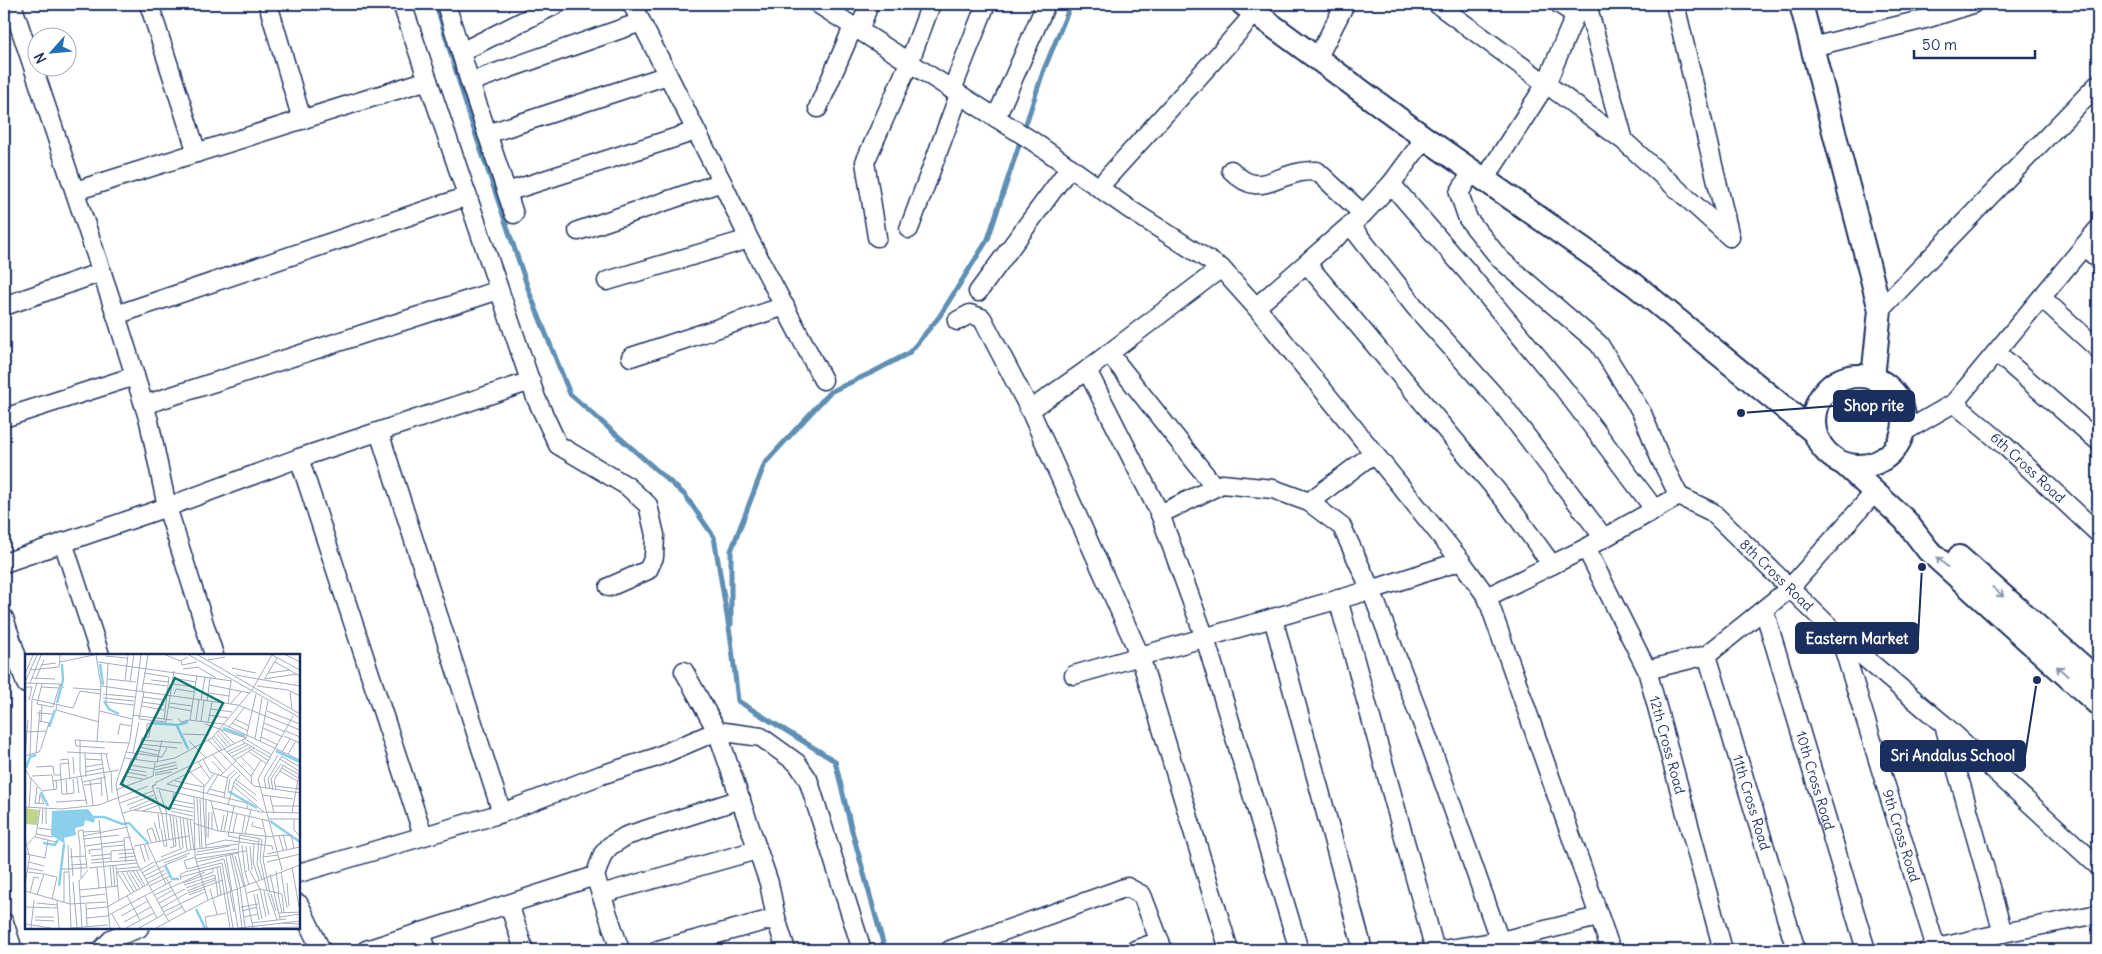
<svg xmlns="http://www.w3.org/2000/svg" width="2102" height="954" font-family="Delius,sans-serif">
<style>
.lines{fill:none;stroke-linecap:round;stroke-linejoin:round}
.stream{stroke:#5e8fb3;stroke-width:5}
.minor-casing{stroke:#1b2f5e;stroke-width:21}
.tertiary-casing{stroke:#1b2f5e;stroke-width:26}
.minor{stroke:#fff;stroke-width:18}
.tertiary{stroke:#fff;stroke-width:22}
.oneway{stroke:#8d97ae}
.labels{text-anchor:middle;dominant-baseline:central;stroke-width:5;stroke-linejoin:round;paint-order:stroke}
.street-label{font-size:14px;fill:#1b2f5e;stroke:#fff}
.inset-river{fill:none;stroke:#8acfec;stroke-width:2.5}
.inset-road{fill:none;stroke:#a4acbf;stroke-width:1}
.view{fill:#0f766e;fill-opacity:0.15;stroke:#0f766e;stroke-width:2.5}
.inset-edge{fill:none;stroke:#1b2f5e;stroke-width:2.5}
.leader{fill:none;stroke:#1b2f5e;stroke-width:2}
.callout-dot{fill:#1b2f5e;stroke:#fff;stroke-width:2}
.callout{fill:#1b2f5e;stroke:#1b2f5e;stroke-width:2}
.callout-label{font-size:15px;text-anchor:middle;font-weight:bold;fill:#fff}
</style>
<rect width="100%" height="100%" fill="#fff"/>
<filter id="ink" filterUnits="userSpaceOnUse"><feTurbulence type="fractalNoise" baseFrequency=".02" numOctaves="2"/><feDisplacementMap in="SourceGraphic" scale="10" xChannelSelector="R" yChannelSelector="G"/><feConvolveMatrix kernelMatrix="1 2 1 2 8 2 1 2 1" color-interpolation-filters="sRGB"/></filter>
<g filter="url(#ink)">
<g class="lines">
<g class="stream">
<polyline points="436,4 470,118 530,294 570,394 685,495 714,537 731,640 738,701 835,761 851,827 885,950"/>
<polyline points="731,624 731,551 765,463 830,392 873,372 909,353 939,317 988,239 1043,72 1071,4"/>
</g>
<defs>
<g id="minor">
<polyline points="12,4 116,315 149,421 167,507 214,655"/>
<polyline points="149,4 197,153"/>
<polyline points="268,4 302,120"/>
<polyline points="402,4 536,398 558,445 627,486 648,505 655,535 654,557 648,570 609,587"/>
<polyline points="446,4 470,82 514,214"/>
<polyline points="632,4 722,182 749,239 823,380"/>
<polyline points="818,4 1034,142 1129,209 1221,268 1256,307 1461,561 1487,597 1611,950"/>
<polyline points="1437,4 1624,141 1730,237"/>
<polyline points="1559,4 1576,15"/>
<polyline points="1587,4 1624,141"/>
<polyline points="1675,4 1730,237"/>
<polyline points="859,31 869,4"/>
<polyline points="1812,47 1929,18 1973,4"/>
<polyline points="461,52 557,4"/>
<polyline points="1317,59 1345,4"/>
<polyline points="470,82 641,22"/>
<polyline points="952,90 986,4"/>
<polyline points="818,108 853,27"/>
<polyline points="996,118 1046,4"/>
<polyline points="487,134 668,75"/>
<path d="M1231 170C1256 196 1268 180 1297 173 1303 171 1310 171 1317 171L1363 214"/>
<polyline points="1473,170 1459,193 1468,219 1500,259 1599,344 1642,413 1660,458 1679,496"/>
<polyline points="1485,179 1546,84 1580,4"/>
<polyline points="1391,184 1465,269 1564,389 1655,510"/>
<polyline points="1099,187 1213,61 1255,13"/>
<polyline points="75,191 428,80"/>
<polyline points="507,192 696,131"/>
<polyline points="1351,226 1415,307 1502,404 1604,538"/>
<polyline points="909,229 959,95"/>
<polyline points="578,231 722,182"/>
<polyline points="877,237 865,162 909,63 931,4"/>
<polyline points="2084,246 2098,259"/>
<polyline points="1307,264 1507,503 1552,565"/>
<polyline points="607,281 749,239"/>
<polyline points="978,292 1070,167"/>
<polyline points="2042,298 2098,349"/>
<polyline points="4,306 102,272"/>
<polyline points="1256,307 1363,214 1391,184 1425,138"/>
<polyline points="1880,310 2098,84"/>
<polyline points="116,315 468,196"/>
<polyline points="957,321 970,314 982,318 1030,410 1140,656 1229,950"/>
<polyline points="1109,353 1215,487"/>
<polyline points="1997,353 2098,441"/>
<polyline points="631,357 785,306"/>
<polyline points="1087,370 1160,514 1205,638 1299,950"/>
<path id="s1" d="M1954 403 2004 445 2098 533"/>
<polyline points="144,405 499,290"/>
<polyline points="1030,410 1087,370 1221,268"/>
<polyline points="4,418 135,376"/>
<polyline points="379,432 502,813"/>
<polyline points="1902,433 1954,403 2098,229"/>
<polyline points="299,458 423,835"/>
<polyline points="1309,502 1374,453"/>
<polyline points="1160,514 1222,484 1273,489 1309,502 1342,527 1371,590 1429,741 1503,950"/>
<polyline points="63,542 100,655"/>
<path id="s2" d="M1586 548 1647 670 1723 950"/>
<polyline points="4,563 167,507 299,458 531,381"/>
<path id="s3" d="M1487 597 1586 548 1679 496 1712 512 1839 636 1943 724 2098 866"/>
<polyline points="1338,599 1435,950"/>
<path id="s4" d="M1764 610 1866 950"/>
<polyline points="4,618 26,684"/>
<polyline points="1273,618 1363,950"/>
<path id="s5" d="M1840 637 1936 948"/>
<path id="s6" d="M1707 655 1796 950"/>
<polyline points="1647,670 1707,655 1789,589 1875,492"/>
<polyline points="684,671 717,731 769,883 776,918 786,950"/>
<polyline points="1074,675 1371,590 1461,561"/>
<polyline points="1944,725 2003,933"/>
<polyline points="299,873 502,813 601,775 654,758 717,731 761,737 797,763 808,779 862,950"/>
<polyline points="601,894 757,850"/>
<polyline points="299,904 321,950"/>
<polyline points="509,904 524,950"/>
<polyline points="4,922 13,950"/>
<polyline points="421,932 427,950"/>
<polyline points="101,950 113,938 139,928"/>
<polyline points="366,950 595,876"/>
<polyline points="620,950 595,876 603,854 610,846 626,836 741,799"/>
<polyline points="658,950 776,918"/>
<polyline points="950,950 1127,887 1142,895 1163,950"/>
<polyline points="1135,950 1160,941"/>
<polyline points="1443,950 1501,941 1598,917"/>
<polyline points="1928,950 2003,933 2098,914"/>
</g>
<g id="tertiary">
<polyline points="1243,4 1425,138 1635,285 1815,433"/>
<polyline points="1801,4 1880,310 1873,378"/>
<circle cx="1859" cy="421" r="45"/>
<polyline points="1844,464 1905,520 1928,550 2098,704"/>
<polyline points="1959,557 2098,680"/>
</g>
</defs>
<use href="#minor" class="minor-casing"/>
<use href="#tertiary" class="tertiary-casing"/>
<use href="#minor" class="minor"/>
<use href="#tertiary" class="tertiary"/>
</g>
<defs><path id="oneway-shaft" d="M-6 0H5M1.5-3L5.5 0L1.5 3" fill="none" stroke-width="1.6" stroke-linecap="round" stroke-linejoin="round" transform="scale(1.25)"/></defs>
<g class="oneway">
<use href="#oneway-shaft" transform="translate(1942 562) rotate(-138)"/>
<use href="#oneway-shaft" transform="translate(1998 592) rotate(41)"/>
<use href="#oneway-shaft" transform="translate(2062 671) rotate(-138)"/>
</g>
</g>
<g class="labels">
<g class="street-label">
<text stroke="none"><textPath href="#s1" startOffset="98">6th Cross Road</textPath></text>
<text stroke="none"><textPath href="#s3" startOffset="344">8th Cross Road</textPath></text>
<text stroke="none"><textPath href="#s2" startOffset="214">12th Cross Road</textPath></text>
<text stroke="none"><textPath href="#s4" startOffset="178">10th Cross Road</textPath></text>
<text stroke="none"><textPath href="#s6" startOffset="154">11th Cross Road</textPath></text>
<text stroke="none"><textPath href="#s5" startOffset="208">9th Cross Road</textPath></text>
</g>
</g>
<g transform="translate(25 654)">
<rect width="275" height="275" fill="#fff"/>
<path d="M0 154 14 156 12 171 0 170Z" fill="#bfd58a"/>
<path d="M63 155 70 164 69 169 60 166 59 172 50 174 51 181 39 184 40 190 26 181 27 157Z" fill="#8acfec"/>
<path class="inset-river" d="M75 10 78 31M79 47 84 55 94 60M32 49 38 26 37 10M126 69 153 71 163 68M152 72 163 95M24 73 30 56M198 74 220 82M251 97 275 108M1 114 5 103 11 101M203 137 232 154M16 138 23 152M67 163H79L97 170 104 169 123 189M245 167 275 188M18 189 30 191 33 186M140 211 147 225H154M34 232 39 190M171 255 180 274"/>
<path class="inset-road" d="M71 1 76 32 72 87M141 1 155 7 163 3M164 1 275 64M173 1 275 60M247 1 275 16M261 1 275 8M80 2 102 4M183 6 200 3M156 7 157 11 172 8M35 8 69 1M73 8 207 27M250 8 275 22M83 9 81 48 109 51M16 11 31 9M174 14 191 24M207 14 231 19M158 15 174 13M5 16 34 13 35 1M119 19 144 23 139 66M244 19 265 16M0 20 8 1M211 21 233 25M7 24 30 25M11 24 19 6M148 24 171 28M240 24 252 4M83 25 111 28M233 25 275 32M239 25 272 20M100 26 103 1M126 26 144 28M105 27 109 1M0 28 12 1M0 29 35 30 39 34M5 29 16 1M118 29 142 32M17 30 12 50 28 53 35 30M148 30 170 33M184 31 225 39M76 32 213 51 275 76M232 32 263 36 275 42M0 33H7L4 46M16 33 34 34M48 34 76 36M117 37 123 1M119 37 114 65 141 68 149 17M265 38 267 55M183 39 204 42M78 40 110 43M149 40 151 35 169 38M118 43 140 46M78 44 109 47M7 45 12 29M176 46 180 23M182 47 185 24M117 48 139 51M145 49 167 52M32 50 31 56 74 68M203 50 206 27M205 50 216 38M117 52 139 56M144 53 167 57M186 55 207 58M75 57 107 65M242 57 275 70M12 59 28 60M107 61 147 66M184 61 203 64M153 64 156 68 164 66 198 70 275 106M210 65 224 72M3 66 0 102 14 98 16 94 24 69 14 67M165 66 172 21M171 66 174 45M176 67 179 46M16 68 17 51M183 68 187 48M207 69 223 77M239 69 261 78M180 70 221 84M204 73 219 54M238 74 258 83M195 75 210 90M193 77 206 92M261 77 275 83M1 78 22 77M158 80 184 81M192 80 203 93M93 81 95 70 106 72M189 82 200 95M259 82 275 89M121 83 122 70 126 69M236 83 253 91M187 84 197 96M220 85 247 101M230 85 237 44M55 86V117L62 151M116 86 157 89M183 86 229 132 275 139M164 87 181 104M217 87 246 104M81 88 104 89M235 88 243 47M115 90 152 94M114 93 134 97M80 94 51 92 50 86 80 88M199 95 226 122M227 96 244 107M113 97 133 101M42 98 83 100M101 98 137 103 142 94M202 98 220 89M224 98 242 110M257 98 265 85M11 99 15 56M60 99 61 123M108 99 114 68M76 100 83 147M81 100 85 118M204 100 223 91M263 100 271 87M188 101 201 116M5 102 7 45 48 54 55 37 76 40M215 102 230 117M256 102 275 113M48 103 49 120M206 103 226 93M99 104 130 108 150 104 187 84 227 36 247 1M60 105 77 106M178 105 185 118 203 124M255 105 274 117M35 106 43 105 45 125M111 106 117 84 124 83 126 70M210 106 229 94M187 107 198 119M132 108 137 86M173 108 185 125M104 111 130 115M257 111 273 120M11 113 28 112 29 121H36M60 113 78 110M130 113 151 108M257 114 273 124M0 115 6 125 4 153M103 115 121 118M130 116 152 111M86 117 87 139M164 117 180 132M255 117 272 127M60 118 79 114M101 118 122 122M130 119 153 114M130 121 147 118M196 121 211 107M7 122 27 121 29 135M100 122 118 125M5 123 17 137 32 135 31 127M52 124 54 139M76 124 77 142M210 125 231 141M36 126 37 140H42L41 126M36 126 35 110 44 109M65 126 68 151M28 127 94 116M150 127 179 133M58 128 81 123M209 128 232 147M130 129 221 84 231 40M142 130 222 149V155M142 130 177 112M227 130 226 122 236 106M59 131 76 129M208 132 239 158M250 132 275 135M97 133 106 106M127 134 131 130 127 132 137 161 142 192H139L136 175M131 134 236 158 275 159M184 135 200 139M241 135 239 124 253 101M245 135 243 125 256 103M91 136 128 122 130 109M134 136 142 160M203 136 205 125 212 118M248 136 246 125 256 110M251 136 249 126 258 112M182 139 193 121M42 140 49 139 48 125M237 141 268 145M245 142 249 159M169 143 170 203 183 246M199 143 203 122 210 116M172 144 175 195M175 145 177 194M148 146 168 150M186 147 193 177M31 148 62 146M94 148 91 130 105 86 116 1M94 148 112 209 144 268M10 149 19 150 15 140 14 149M95 149 128 137M10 150 12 133M147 150 168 154M102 151 129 141M203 151 209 128 215 121M209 152 203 182 234 188M247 152H275M0 153 36 155 74 151 123 132M146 154 168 158M188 154 244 167M104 155 131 144M109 156 132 148M146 156 149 139M118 157 134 151M146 157 168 162M187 158V175M98 159 108 156 142 160 168 166M267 159 275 114M133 160 135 175M141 160 144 185M145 161 149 193M151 163 155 194M158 164 162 196M162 165 166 196M165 165 169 196M237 165 241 183 238 205 245 239M244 165H275M269 165V176L275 182M74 166 85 274M129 168 135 187M228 168 227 172 238 175M168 169 193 177 248 183M17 170 18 154M21 170V154M13 174 28 176M196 177 199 161M199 177 203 158M58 178 75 177M208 178 212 160M215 179 213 199 228 274M217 179 220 162M11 180 28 183M220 180 226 156M258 180 262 196M215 181 236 185M254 181 258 196M58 182 103 173M248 182 266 181 269 194M10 183 31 188M181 183V146M183 184 184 158M0 185 4 201M59 185 94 181M234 185 232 210 237 225M237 185 235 205 242 237M126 188 122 176 127 174 132 188M122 189 141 230M119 190 124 206M229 190 228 208 234 226M43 191 46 274 83 271M115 191 120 208M181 191 200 186 247 192 248 196M217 191 220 218M60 192 99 187M109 192 164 182M221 192 224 217M225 192 227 216M0 193 11 181 15 155M0 193 1 200 21 204M77 193 100 191M46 194 48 222M145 194 151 192 148 162M181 194 178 145 179 133 189 120M172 198 205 192M65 200 64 196 77 195M93 200 110 199M207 200 215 233 220 273M242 200 275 193M171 201 212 195M205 201 212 234M66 202 86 200M201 202 213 274M210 202 219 233M20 203 23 186M45 203 61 202M136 203 158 194 155 163M170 203 159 207 162 215 199 205 206 238M238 203 253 201M94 204 111 202M170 205 221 197M66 206 86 204M4 208 19 212M86 208V197L110 195M101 208 99 184 106 183M171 208 213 199M242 208 275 200M66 209 112 206M130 209 164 196 213 190M139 209 165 199M46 211 62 210M140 211 162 202M85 212 87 233M88 212 90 233M91 212 94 246M72 213 74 234M192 213 196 241M195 213 205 274M267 213 274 253M3 214 18 217M64 214 112 209M36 215H43L54 214H62L58 176 53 177 55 192V206L56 210V224M92 215 114 213M111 216 120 232M257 216 233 125 268 62M101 217 112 237M104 217 115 235M108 217 118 233M222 217 220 218 224 231M225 217 235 235 257 240 259 259M251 217 254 240M3 218 18 220M97 218 109 238M256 218 262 254M117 219 131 211M245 220 255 265M119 222 139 212M156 223 196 212M141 224 160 258M121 225 140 216M156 226 155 221 160 218 197 209 208 274M48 228 52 274M123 229 142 219M158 229 188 218V214M262 229 264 252M0 230 5 201M159 231 190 221 193 242M124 232 145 222M161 234 190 224M185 235 192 260M212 235 217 274M55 236 93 232M0 237 45 250 81 248M162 237 190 226M239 237 244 261M205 238 209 258M5 239 9 223 14 224M163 239 198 226M222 239 235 235 241 263M243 239 252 266M106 240 92 218 115 216 129 208M229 240 234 266M232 240 237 265M246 240 251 257M253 240 257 259M12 241 19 220 32 223 27 245M129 241 180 218M164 241 180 235M102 242 115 266M120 242 132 264M55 243 80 240M132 245 148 236M32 246 34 274M39 248V218H43M12 249 32 251M134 249 160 235M61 250 62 272M0 253 32 254M216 253 233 250M136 254 162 239M61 255 82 253 123 230M217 257 232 253M138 258 180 238M254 259 275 258M87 260 95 274M96 262 123 247M140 262 157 253M10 263H29M218 263 233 260M255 263 275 260M62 264 82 262 147 227M10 266 29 267M99 268 126 253M227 269 261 265M257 269 275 270M0 270 26 274M57 273 54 227 63 216M6 274 9 246M101 274 129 259M114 274 139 260M131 274 183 246 275 211M182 274 180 263 201 259M214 274 275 267M237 274 275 273"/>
<path class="view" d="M150 24 198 49 144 155 96 130Z"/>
<rect width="275" height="275" class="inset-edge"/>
</g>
<path class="leader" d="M1741 413L1834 406M1922 567L1918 638M2037 680L2025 756"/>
<g class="callout-dot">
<circle cx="1741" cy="413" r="5"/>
<circle cx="1922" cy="567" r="5"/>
<circle cx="2037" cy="680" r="5"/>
</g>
<g class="callout">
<rect x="1834" y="391" width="80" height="30" rx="5"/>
<rect x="1796" y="623" width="122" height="30" rx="5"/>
<rect x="1881" y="741" width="144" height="30" rx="5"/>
</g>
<g class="callout-label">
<text x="1874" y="411">Shop rite</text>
<text x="1857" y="644">Eastern Market</text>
<text x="1953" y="761">Sri Andalus School</text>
</g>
<rect width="2102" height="954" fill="none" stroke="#fff" stroke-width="20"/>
<rect x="10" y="10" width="2082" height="934" fill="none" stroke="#1b2f5e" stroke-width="2" filter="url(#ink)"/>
<g transform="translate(52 52) rotate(243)"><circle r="24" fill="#ffffff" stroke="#a4acbf"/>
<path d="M0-4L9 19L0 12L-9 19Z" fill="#1f6fb2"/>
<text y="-8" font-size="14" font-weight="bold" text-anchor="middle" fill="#1b2f5e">N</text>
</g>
<path d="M1914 50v8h121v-8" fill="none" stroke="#1b2f5e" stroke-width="2.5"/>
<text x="1922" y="50" font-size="15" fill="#1b2f5e" stroke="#ffffff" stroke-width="4" paint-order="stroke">50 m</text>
</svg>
